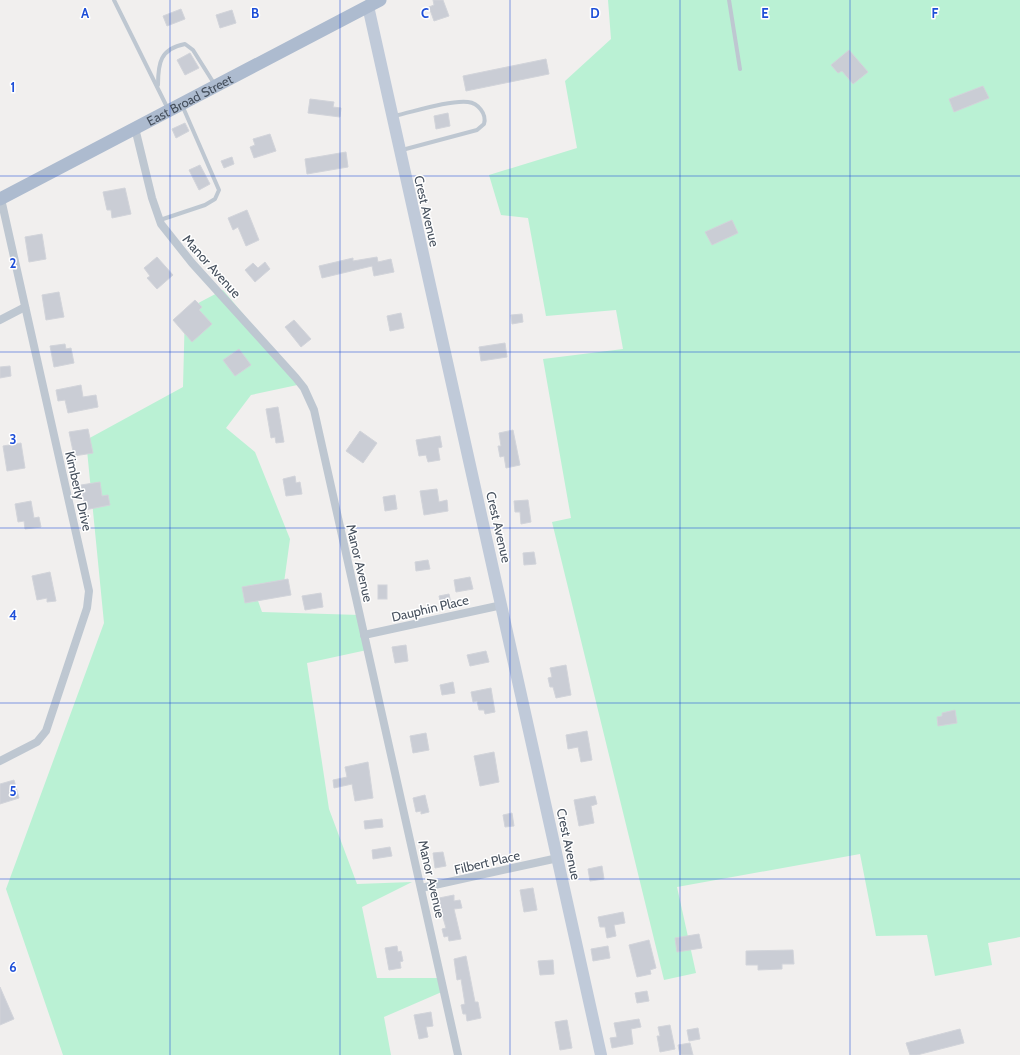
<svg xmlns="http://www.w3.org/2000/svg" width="1020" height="1055" font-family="Cabin,sans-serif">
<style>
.green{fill:#baf1d4}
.building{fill:#cacdd5;stroke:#d2d4da}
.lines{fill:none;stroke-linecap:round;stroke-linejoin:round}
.lane{stroke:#bec7d1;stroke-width:4}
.street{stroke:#bec7d1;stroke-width:8}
.secondary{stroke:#c0cad9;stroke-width:12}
.primary{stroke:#adbbcf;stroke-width:13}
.grid{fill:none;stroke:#1d4ed8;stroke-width:1;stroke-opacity:0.55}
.labels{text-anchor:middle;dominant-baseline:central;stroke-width:3;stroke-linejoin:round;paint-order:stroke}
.street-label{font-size:13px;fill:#46505d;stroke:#fff}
.grid-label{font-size:13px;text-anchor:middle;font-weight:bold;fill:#1d4ed8;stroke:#fff;stroke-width:3;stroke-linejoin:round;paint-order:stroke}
</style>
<rect width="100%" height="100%" fill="#f1efee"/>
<g class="green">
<polygon points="608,0 1020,0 1020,937 988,943 992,965 935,976 927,935 876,936 860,854 677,887 696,973 664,980 552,522 571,518 543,359 623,349 616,310 546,316 528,218 501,215 489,175 577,148 565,81 611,39"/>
<polygon points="223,290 302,384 251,395 226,428 255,452 290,539 283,590 257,598 262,612 360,615 367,650 307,663 329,809 357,884 412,882 362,907 377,978 440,978 444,991 384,1017 391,1055 63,1055 6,889 104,623 86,440 183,387 185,310"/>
</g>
<g class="building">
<polygon points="433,0 443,0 449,16 434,21 429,7 434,5"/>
<polygon points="181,9 185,19 167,26 163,16"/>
<polygon points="232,10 236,23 220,28 216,15"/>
<polygon points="849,50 868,72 853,84 842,71 838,73 831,65"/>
<polygon points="190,53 199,68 185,75 177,60"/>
<polygon points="546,59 549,74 466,91 463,76"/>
<polygon points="983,86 989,98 954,112 949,99"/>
<polygon points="310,99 334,102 333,107 341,108 340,117 308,113"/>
<polygon points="448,113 450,126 436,129 434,116"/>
<polygon points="185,123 189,131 176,138 172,129"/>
<polygon points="270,134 276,151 254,158 250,147 255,145 253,139"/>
<polygon points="346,152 348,167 307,174 305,159"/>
<polygon points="232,157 234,164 224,168 221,161"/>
<polygon points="200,165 210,184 199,190 189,170"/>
<polygon points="125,188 131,214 112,218 111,210 107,210 103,192"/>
<polygon points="247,210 259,240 246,246 238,227 233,230 228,218"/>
<polygon points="732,220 738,233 712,245 705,232"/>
<polygon points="42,234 46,259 29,262 25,237"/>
<polygon points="157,257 173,275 157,289 147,278 150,276 144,268"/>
<polygon points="377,257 378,262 391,259 394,272 374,276 372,266 322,278 319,266 353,258 353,261"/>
<polygon points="265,262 270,269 255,282 245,270 253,263 258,268"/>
<polygon points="59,292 64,317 46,320 42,295"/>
<polygon points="195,300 202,307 199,310 212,324 192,342 173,320"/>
<polygon points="401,313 404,328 390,331 387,316"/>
<polygon points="522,314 523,322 512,324 511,315"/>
<polygon points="294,320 311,339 301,347 285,327"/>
<polygon points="505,343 507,357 481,361 479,347"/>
<polygon points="65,344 66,349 71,348 74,363 54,367 50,346"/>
<polygon points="239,349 251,365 235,376 223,360"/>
<polygon points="10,366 11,376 0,378 0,367"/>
<polygon points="81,385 83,397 96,395 98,407 68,413 65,400 58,401 56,390"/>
<polygon points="278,407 284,442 276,443 275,437 271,438 266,409"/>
<polygon points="88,429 93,453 74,456 69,432"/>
<polygon points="513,430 520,465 506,468 504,456 500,457 498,446 501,446 499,433"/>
<polygon points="360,431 377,443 363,463 346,451"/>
<polygon points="440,436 442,447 438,448 440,460 428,462 426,455 419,456 416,440"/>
<polygon points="21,443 25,468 7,471 3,446"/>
<polygon points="295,476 296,483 300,482 302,494 286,496 283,479"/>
<polygon points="100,482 102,496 108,495 110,505 85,510 81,485"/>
<polygon points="437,489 439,502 447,500 448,511 424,515 420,491"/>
<polygon points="395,495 397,509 385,511 383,497"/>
<polygon points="528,500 531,522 521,524 520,512 515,512 514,501"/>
<polygon points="31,501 34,518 39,517 41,527 25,529 24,521 18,522 15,504"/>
<polygon points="534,552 536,564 524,565 523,553"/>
<polygon points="428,560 430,569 416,571 415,562"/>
<polygon points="50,572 56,601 47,602 47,598 37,600 32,576"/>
<polygon points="470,577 473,589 456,592 454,580"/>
<polygon points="288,579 291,595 245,603 242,587"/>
<rect x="378" y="585" width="9" height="14"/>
<polygon points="321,593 323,607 305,610 302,596"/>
<polygon points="449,594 451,603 441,605 439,596"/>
<polygon points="406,645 408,661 395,663 392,647"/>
<polygon points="486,651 489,662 470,666 467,655"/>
<polygon points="566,665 571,695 556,698 553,687 550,687 548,678 552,677 550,668"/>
<polygon points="453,682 455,693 442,695 440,685"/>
<polygon points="491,688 495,712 485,714 484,710 479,710 477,701 473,702 471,692"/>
<polygon points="955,710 957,723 938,726 937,717 942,716 942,713"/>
<polygon points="587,731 592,760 581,762 578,747 568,749 566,735"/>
<polygon points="426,733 429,750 413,753 410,736"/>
<polygon points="494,752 499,782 480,786 474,756"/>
<polygon points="368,762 373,798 355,801 352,784 334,788 333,780 347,777 345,767"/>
<polygon points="14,780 19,798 0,804 0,784"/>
<polygon points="425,795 429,812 421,814 421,811 416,812 413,798"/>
<polygon points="595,796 597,804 591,806 594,823 579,826 574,800"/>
<polygon points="512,813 514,826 505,827 503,815"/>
<polygon points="382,819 383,827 365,829 364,821"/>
<polygon points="390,847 392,856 373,859 372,850"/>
<polygon points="443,852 446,866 435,868 433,853"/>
<polygon points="602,866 604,879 590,881 588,869"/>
<polygon points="533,888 537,910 524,912 520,890"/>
<polygon points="454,895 454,901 460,900 462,908 454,909 461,939 449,941 448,936 444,937 442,929 446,928 441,911 436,912 434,899"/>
<polygon points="623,912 625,923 614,925 616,936 607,938 605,927 600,927 598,917"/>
<polygon points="699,934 702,948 677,952 675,938"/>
<polygon points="649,940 656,968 650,970 651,974 637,977 629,945"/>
<polygon points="397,946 398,952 401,951 403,961 400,962 401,968 389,970 385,948"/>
<polygon points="608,946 610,958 593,961 591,949"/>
<polygon points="793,950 794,964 782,964 782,969 758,970 758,965 746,965 746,951"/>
<polygon points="466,956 475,1002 478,1002 481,1018 467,1021 466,1014 463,1014 461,1005 465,1004 461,979 457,980 454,959"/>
<polygon points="553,960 554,974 540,975 538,961"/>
<polygon points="0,987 14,1019 0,1025"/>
<polygon points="647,991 649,1001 637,1003 635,993"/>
<polygon points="431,1012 433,1026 426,1027 428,1037 419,1039 414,1015"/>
<polygon points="639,1019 641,1027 631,1029 633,1044 612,1048 610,1038 617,1037 614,1023"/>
<polygon points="567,1020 572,1048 560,1050 555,1022"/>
<polygon points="670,1025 675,1049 660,1052 657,1036 660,1036 658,1027"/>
<polygon points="698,1028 700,1039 689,1041 687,1030"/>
<polygon points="960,1029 964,1043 917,1055 910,1055 906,1043"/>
<polygon points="690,1043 693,1055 680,1055 678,1045"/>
</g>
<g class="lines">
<g class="lane">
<polyline points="114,0 168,109"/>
<polyline points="729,0 740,69"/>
<path d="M158 85C158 63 160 49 185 44L193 50 215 85"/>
<path d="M394 116C413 112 449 100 468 102 478 103 487 114 484 124L477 130 402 150"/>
<polyline points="160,220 205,205 215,199 219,190 182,105"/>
</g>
<g class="street">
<polyline points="135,128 152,198 161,224 192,263 296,378 304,388 314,410 458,1055"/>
<polyline points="0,320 25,307"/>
<polyline points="364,635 502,605"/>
<polyline points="0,761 37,742 46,731 87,608 89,591 1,199"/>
<polyline points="421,888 558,858"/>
</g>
<polyline class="secondary" points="368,6 601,1055"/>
<path class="primary" id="s1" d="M0 199 380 0"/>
</g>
<path class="grid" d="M170 0V1055M340 0V1055M510 0V1055M680 0V1055M850 0V1055M0 176H1020M0 352H1020M0 528H1020M0 703H1020M0 879H1020"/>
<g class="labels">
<g class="street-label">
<text stroke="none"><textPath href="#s1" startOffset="214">East Broad Street</textPath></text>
<text transform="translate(427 211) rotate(77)">Crest Avenue</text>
<text transform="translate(212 266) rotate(48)">Manor Avenue</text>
<text transform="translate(79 491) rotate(77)">Kimberly Drive</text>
<text transform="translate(499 527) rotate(77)">Crest Avenue</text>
<text transform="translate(360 563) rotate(77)">Manor Avenue</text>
<text transform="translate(430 608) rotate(-13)">Dauphin Place</text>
<text transform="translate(569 844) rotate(78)">Crest Avenue</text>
<text transform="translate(487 862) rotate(-13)">Filbert Place</text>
<text transform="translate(432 879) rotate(77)">Manor Avenue</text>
</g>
</g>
<g class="grid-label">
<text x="85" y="18">A</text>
<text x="255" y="18">B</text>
<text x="425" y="18">C</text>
<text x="595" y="18">D</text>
<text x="765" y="18">E</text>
<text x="935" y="18">F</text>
<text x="13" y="92">1</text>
<text x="13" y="268">2</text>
<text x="13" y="444">3</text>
<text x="13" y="620">4</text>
<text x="13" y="796">5</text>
<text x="13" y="972">6</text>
</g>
</svg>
